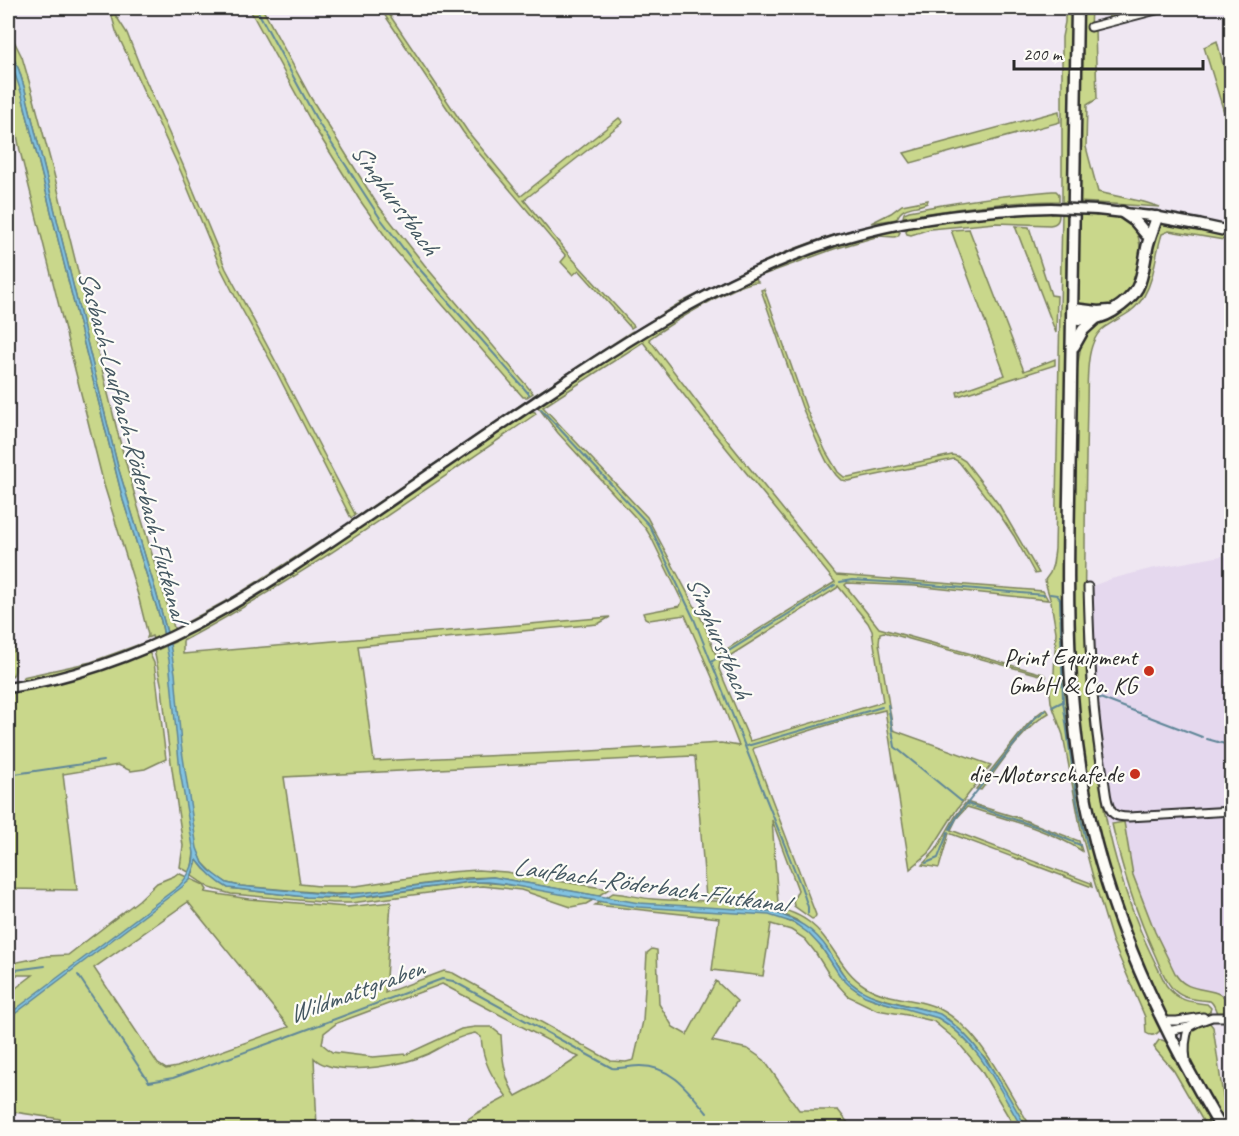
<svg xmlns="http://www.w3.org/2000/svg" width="1239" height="1136" font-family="Caveat,sans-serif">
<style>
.built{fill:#e5d8ee}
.green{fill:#c9d78b;stroke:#7a815b;stroke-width:1.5;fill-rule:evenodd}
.water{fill:#81c2e1;stroke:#5f8698;stroke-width:1.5}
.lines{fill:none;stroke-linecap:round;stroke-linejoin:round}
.stream{stroke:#5f8698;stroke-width:2}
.minor-casing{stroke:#2b2b2b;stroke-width:11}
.tertiary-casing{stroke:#2b2b2b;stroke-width:13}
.secondary-casing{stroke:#2b2b2b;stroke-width:14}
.primary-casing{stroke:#2b2b2b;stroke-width:15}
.minor{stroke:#fdfcf7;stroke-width:7}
.tertiary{stroke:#fdfcf7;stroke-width:8}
.secondary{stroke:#fdfcf7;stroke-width:9}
.primary{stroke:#fdfcf7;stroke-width:10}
.tertiary-bridge-casing{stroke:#2b2b2b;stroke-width:13;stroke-linecap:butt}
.tertiary-bridge{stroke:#fdfcf7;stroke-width:8}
.poi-dot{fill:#c8321e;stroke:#fdfcf7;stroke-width:2}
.labels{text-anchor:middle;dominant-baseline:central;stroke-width:4.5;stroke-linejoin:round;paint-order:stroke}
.poi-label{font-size:24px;fill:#2b2b2b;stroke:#fdfcf7;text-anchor:end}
.water-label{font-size:26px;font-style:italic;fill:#455862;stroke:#fdfcf7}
</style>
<rect width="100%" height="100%" fill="#efe7f2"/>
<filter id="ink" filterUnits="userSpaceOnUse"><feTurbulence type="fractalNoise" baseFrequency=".0167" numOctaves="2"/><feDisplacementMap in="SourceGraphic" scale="12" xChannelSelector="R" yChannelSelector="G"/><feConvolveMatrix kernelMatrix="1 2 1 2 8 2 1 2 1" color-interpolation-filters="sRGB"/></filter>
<g filter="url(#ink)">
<polygon class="built" points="1227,555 1224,679 1232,680 1231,1001 1217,992 1198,990 1180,982 1155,932 1133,875 1124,823 1112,824 1107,822 1093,742 1087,689 1084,600 1087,588 1111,579 1150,569"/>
<g class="green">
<polygon points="108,8 111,8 127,33 143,74 183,165 226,269 276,362 355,514 356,514 351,518 273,365 240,306 221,269 181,172 116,31 111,13"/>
<polygon points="249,8 262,8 311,98 377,204 427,268 533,393 527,397 523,397 395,250 359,199 313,125"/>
<polygon points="380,8 385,8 468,132 521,196 619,118 623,122 524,200 570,256 634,326 631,328 579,270 573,275 561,262 566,256 479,153 463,132"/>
<polygon points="1065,8 1074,8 1068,202 1062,202 1062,37 1065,22"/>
<polygon points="1082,8 1091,8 1090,30 1095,29 1097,99 1087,105 1086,147 1098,192 1144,202 1160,207 1079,202"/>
<polygon points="1108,8 1128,8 1130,15 1109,19"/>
<polygon points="8,29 22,57 31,88 54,174 118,434 138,507 175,631 168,636 156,592 118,467 25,90 19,70 8,47"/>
<polygon points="1217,41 1231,95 1231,135 1204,47"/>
<polygon points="8,55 18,79 22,95 123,500 161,621 164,637 154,642 152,636 147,638 148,635 138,595 104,485 20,151 11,102 8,93"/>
<polygon points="1059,111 1060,122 911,163 904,153"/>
<path d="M1052 191H1056L1059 194V201C1006 201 955 209 903 217L904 213 909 211C956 202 1004 195 1052 191Z"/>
<path d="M928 200 927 203C916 208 901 205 897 219L871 223 891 213 902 205Z"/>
<path d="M1052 212V214H1059C1059 221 1057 224 1050 225L996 223 930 229 911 235 907 234 906 232 908 227C956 217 1004 214 1052 212Z"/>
<path d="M1098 213C1110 216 1124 217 1133 227 1144 239 1141 271 1134 286 1129 295 1119 304 1109 307 1102 310 1090 307 1081 306L1078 302 1076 296 1077 214 1098 216Z"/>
<path d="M1062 214H1067L1066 278 1067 279V677L1115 921 1138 981 1161 1029C1157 1035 1152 1037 1146 1033L1145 1017 1112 940 1093 877 1082 836 1063 735 1051 702 1050 692 1054 673 1056 632 1051 602 1046 585 1045 580 1050 573 1053 564 1055 549Z"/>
<path d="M897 221 760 268 757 267V265C801 244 849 228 897 221Z"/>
<path d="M1163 224 1231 237V241L1169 231 1162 234C1155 255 1155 277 1144 296 1133 314 1121 316 1105 327 1084 341 1088 382 1087 404 1086 453 1085 502 1085 550 1084 614 1084 679 1093 742 1101 804 1115 869 1139 927 1147 947 1157 966 1166 985 1178 1001 1189 1002 1207 1004L1211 1008 1209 1014 1170 1019 1163 1011 1139 959 1114 892 1091 808 1078 727 1072 617 1076 375 1082 339 1092 327 1124 309 1160 225Z"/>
<polygon points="1015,226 1029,227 1051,295 1057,296 1056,333"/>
<polygon points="969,229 1024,371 1055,359 1055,365 958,396 957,392 1005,375 951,230"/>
<polygon points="896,230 900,232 898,236 894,237 879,236 834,249 763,275 763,273 834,246"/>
<polygon points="749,268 752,270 638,331 636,330 678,304"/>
<path d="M753 277H755L758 282C739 281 667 326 649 339L710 419 836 575 1043 591 1048 600 915 586 847 583 845 585 879 628 1043 674 1047 677 884 632 880 633 879 643 893 730 991 765 957 809 929 853 910 869 885 710 844 720 754 748 753 750 816 915 815 918 812 919 794 906 793 901 798 890 772 820 778 903 750 900 706 898 695 757 692 756 284 777 300 884 319 886H356L449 872 478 870 506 872 557 881 609 889 598 896 493 877 467 878 363 893 335 894 240 886 227 883 217 877 203 863 198 852 194 853 192 867 190 873 180 867 183 846 168 741 162 688 154 650H157L175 642V640L231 611 292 573 530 411 535 412 536 414C420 493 306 575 183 641V654L610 617 598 624 358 646 374 761 574 752 721 743 739 746 712 677 685 615 649 620 645 618 643 613 680 606 682 601 651 537 646 529 558 433 538 407C553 392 580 377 598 365 648 333 699 302 753 277ZM643 342 701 417 835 582 719 654 715 653 704 624 647 517 543 407ZM838 586 868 623 872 631 883 702 750 741 719 669 720 662 837 588Z"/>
<polygon points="764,289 808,413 826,452 838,472 844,477 848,477 952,455 957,456 965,461 999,505 1039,573 1035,574 1014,536 1000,515 959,462 954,459 848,481 841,480 836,475 827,462 818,444 802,407 761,290"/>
<polygon points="633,331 635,333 530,401 533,396 631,332"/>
<polygon points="525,402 527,403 358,519 357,518 358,516"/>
<polygon points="352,521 353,522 243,597 179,629 180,626 235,596"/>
<path d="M8 617C15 634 14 651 15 670L14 674 12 676 8 665Z"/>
<polygon points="148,641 150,643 108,662 25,682 22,679 23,677 91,662"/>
<path d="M149 652 154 663 156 677 166 759 145 769 131 771 118 765 63 774 77 890 8 889V692C56 684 103 671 149 652Z"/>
<path d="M1046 708 1049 713C1025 725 998 768 981 790L976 789 1027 725 1038 714Z"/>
<path d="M966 802 1019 818 1079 841 1082 851C1048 829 1005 819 967 807L957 818 951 830 1091 883 1092 887 949 833 939 868 922 865 936 850 955 817Z"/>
<path d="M1124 822 1133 875 1155 932 1176 975C1185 989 1199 988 1214 992 1221 994 1226 998 1231 1001V1014L1217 1013C1215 1009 1214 1003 1210 1001 1209 1001 1202 1000 1201 1000 1190 999 1180 997 1172 988 1164 979 1160 966 1155 955 1136 913 1122 869 1112 824Z"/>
<path d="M197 860 204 869 228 888 306 897 332 898 370 896 469 882C511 882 552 892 593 900L586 904 571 907 521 890 482 886 351 903H333L231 894 210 888 192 876Z"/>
<path d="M178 873 204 885 207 890 205 892 249 899 347 907 391 902 385 993 444 971 453 973 611 1061 626 1062 634 1060 643 1021 647 953 652 949 657 950 659 1004 673 1027 687 1035 716 981 737 1001 712 1041 748 1049 764 1060 799 1110H838L852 1128H455L477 1113 507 1097C492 1077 483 1063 481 1037L475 1033C457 1036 444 1046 428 1054 404 1065 351 1074 326 1065 322 1064 317 1061 314 1058L317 1128H60V1119L8 1111V994L33 975H8V964L47 956 68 955 139 900 157 883 174 876ZM188 902 289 1027 177 1067 166 1069 158 1064 94 968ZM442 984 579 1057 538 1084 516 1096C504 1081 502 1054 501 1035L491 1027H475L461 1029 407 1054 373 1057 332 1052 322 1044 324 1033 337 1023Z"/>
<path d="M613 893C627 894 640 898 653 899 698 903 773 895 809 922 832 939 840 971 865 986 889 1001 916 997 938 1008 985 1032 1004 1088 1032 1128H1015L981 1070 956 1040 933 1021 907 1015 877 1010 848 996 830 976 815 952 805 939 791 930 771 924 763 976 712 970 719 918 595 905ZM780 913 796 920 825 946 843 974 850 982 865 993 883 999 930 1011 948 1019 987 1060 1018 1114C998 1084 974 1040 943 1021 921 1006 888 1008 864 995 838 982 830 954 810 934 805 930 800 926 795 924 792 922 788 922 786 920 785 920 781 914 780 913Z"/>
<path d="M1209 1022 1213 1027 1223 1096 1231 1124V1128H1225C1214 1108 1176 1053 1193 1030 1197 1025 1203 1024 1209 1022Z"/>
<polygon points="1159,1040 1162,1040 1167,1042 1216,1128 1207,1128 1174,1071 1156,1050 1154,1047"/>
<polygon points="411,1120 429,1128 401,1128 401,1123"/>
</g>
<path class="water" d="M8 47 19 70 25 90 118 467 156 592 170 644 175 673 181 744 197 848 203 863 209 870 227 883 240 886 337 895 363 893 458 880 493 877 639 903 770 911C796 919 814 928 829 951 835 962 841 974 850 982 873 1003 911 1004 940 1014 981 1040 1003 1088 1027 1128H1022C1000 1091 978 1040 938 1018L882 1002 865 996 849 985 840 976 822 948 808 933 794 923 769 915 638 907 603 902 505 884 488 882H469L350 898 306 897 228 888C215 881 206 872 197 860L190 880 182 887 8 1019V1015L179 886C188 876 194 867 194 853L180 771 169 660 161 621 123 500 22 95C18 81 8 60 8 47Z"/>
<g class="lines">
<g class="stream">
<polyline points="256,8 319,124 380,218 416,265 529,394"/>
<polyline points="541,409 649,525 654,535 694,619 801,886 808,907 808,913"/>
<polyline points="840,582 852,580 918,584 1044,595"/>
<polyline points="1050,594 1057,595 1060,599 1063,701 1077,802 1088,849"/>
<polyline points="711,662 835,585"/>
<polyline points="1100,698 1202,737"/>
<polyline points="888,705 895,747 961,801"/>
<polyline points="1052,707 1062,702"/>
<polyline points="1207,739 1232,746"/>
<polyline points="747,746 882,707"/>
<polyline points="8,775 103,761"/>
<polyline points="967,804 1041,828 1080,845"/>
<polyline points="950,829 958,815 1026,729 1035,718 1046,710"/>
<polyline points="926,863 938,858 948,832"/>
<polyline points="8,971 45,966"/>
<path d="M78 975 149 1082 173 1078 295 1034 442 979 453 981 612 1068C622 1069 631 1066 640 1066 672 1066 689 1091 707 1113"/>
</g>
<defs>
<g id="minor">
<polyline points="1091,27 1164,8"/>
<path d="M1088 587C1090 653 1092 719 1105 785 1106 793 1107 805 1112 812 1116 817 1123 817 1129 817L1232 811"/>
<polyline points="1163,1021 1177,1021 1203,1017"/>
<polyline points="1167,1031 1189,1027 1198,1022 1212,1017 1232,1017"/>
<path d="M1186 1060C1184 1048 1185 1038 1189 1027"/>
</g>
<g id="tertiary">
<polyline points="1097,210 1151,216"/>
<path d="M8 688C147 667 251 596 364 519 427 476 490 432 553 390 642 330 734 273 837 240 907 219 978 210 1051 208"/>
</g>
<polyline id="secondary" points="1151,216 1200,225 1232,232"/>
<g id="primary">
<path d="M1077 8C1075 152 1072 297 1070 441 1068 575 1061 712 1096 844 1122 945 1168 1038 1221 1128"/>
<polyline points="1122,212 1135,221 1146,234"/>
<polyline points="1073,309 1098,312 1109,311"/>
<path d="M1073 318C1088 321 1100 319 1113 311 1143 292 1141 280 1147 248 1149 238 1154 227 1157 217"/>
<polyline points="1074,346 1083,330 1095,319"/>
</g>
</defs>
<use href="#minor" class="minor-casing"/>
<use href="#tertiary" class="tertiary-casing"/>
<use href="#secondary" class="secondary-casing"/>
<use href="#primary" class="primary-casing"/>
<use href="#minor" class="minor"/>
<use href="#tertiary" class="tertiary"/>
<use href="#secondary" class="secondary"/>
<use href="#primary" class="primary"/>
<defs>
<polyline id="tertiary-bridge" points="1051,208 1097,210"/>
</defs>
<use href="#tertiary-bridge" class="tertiary-bridge-casing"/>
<use href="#tertiary-bridge" class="tertiary-bridge"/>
</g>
</g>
<g class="poi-dot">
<circle cx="1149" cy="671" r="6"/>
<circle cx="1135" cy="774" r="6"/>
</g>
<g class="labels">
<g class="poi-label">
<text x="1137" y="657">Print Equipment<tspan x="1137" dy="28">GmbH &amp; Co. KG</tspan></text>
<text x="1123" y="774">die-Motorschafe.de</text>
</g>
<g class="water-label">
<text transform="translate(395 199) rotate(54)">Singhurstbach</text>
<text transform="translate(133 445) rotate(75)">Sasbach-Laufbach-Röderbach-Flutkanal</text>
<text transform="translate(719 637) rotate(67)">Singhurstbach</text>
<text transform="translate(650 885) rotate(8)">Laufbach-Röderbach-Flutkanal</text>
<text transform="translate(356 991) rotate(-20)">Wildmattgraben</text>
</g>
</g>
<rect width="1239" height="1136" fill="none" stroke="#fdfcf7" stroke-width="30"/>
<rect x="15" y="15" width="1209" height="1106" fill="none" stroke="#2b2b2b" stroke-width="2" filter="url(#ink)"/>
<path d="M1014 60v9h189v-9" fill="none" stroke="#2b2b2b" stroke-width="3"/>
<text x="1023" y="60" font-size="18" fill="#2b2b2b" stroke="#fdfcf7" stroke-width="4.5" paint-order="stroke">200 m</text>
</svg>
